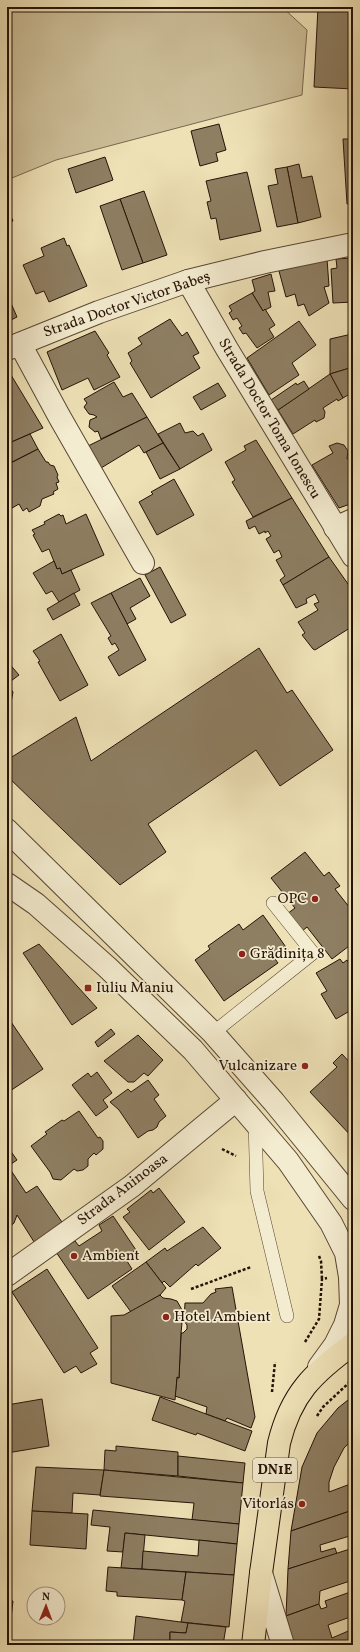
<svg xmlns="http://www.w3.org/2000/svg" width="360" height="1652" font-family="Vollkorn,serif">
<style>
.green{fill:#ccbe98;stroke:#796850}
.building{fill:#8e7e62;stroke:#261307}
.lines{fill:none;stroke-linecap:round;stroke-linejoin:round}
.service-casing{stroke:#584633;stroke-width:14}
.minor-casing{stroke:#584633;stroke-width:24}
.tertiary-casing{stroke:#584633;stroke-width:24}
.primary-casing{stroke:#261307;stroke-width:24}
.path{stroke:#261307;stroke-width:2.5;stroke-dasharray:3 2;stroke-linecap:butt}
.service{stroke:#f4ecd0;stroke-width:13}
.minor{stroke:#f4ecd0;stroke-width:22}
.tertiary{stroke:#f4ecd0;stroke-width:22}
.primary{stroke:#eee1b6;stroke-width:22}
.poi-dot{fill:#8f2418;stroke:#f4ecd0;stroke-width:1.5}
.labels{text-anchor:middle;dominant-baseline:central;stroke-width:3.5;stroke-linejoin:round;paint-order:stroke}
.shield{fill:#f4ecd0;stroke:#645443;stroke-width:1}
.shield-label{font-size:14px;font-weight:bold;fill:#261307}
.street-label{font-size:15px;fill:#261307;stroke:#f4ecd0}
.poi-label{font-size:15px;fill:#261307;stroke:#f4ecd0;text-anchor:start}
</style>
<rect width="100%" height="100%" fill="#eee1b6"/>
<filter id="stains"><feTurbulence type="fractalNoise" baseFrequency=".005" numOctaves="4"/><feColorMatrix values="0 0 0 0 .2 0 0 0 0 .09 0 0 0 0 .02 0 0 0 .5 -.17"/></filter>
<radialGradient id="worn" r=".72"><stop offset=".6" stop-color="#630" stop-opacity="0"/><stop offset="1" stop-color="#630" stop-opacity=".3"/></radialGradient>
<polygon class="green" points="7,7 282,7 307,30 302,95 56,160 7,180"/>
<g class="building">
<polygon points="318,7 353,9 353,89 314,87"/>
<polygon points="219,124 226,150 216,153 218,161 200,166 191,131"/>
<polygon points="343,139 353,139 353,203 347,204"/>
<polygon points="105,157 113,180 76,193 68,169"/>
<polygon points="299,164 302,178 312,176 321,217 298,223 287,167"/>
<polygon points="287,167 298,223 277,227 268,186 278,184 275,169"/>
<polygon points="247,172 261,231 220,240 216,218 211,219 207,202 211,201 206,181"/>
<polygon points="144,191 167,255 143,263 120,199"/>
<polygon points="120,199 143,263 122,270 100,206"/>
<polygon points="7,207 13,221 7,223"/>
<polygon points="64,238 67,246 69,245 87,286 49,302 44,291 36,294 23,265 44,256 41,248"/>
<polygon points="353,258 353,302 333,303 331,269 337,268 336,259"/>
<polygon points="327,259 329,286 324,287 329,303 309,316 304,304 298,306 295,294 286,297 279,271"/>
<polygon points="271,274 275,291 268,292 271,307 263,311 252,293 255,291 252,280"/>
<polygon points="252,293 263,311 265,309 275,325 269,329 274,337 257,348 246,333 243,334 239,328 242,326 237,318 233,320 229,313 232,311 229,306"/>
<polygon points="7,294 17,317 7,322"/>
<polygon points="170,319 182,336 187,332 199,353 193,356 200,368 151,398 130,363 132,361 128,353 142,344 138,338"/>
<polygon points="299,321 316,345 292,363 299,375 269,395 247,358"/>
<polygon points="95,331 109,353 107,355 120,377 94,390 88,378 62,390 47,352"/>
<polygon points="352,334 353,340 353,367 330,374 330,339"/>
<polygon points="353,367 353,392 343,398 330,374"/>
<polygon points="7,370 8,370 43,428 7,444"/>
<polygon points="330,374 343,398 338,401 337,399 323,408 325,412 324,418 316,422 315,420 293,434 278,410"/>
<polygon points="304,381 309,389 278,410 271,400 296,383 297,385"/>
<polygon points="114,382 123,397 132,393 147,417 101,439 98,431 95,432 89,427 90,420 97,417 94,415 89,414 84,407 87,403 84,399"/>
<polygon points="218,383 226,396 201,410 193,397"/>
<polygon points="147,417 163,443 144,453 139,445 101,468 88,446"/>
<polygon points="180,423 185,433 193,431 198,436 203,433 212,450 180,469 158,434"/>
<polygon points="30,434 38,449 10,463 7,458 7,444"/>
<polygon points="256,440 292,498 253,517 232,482 235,480 225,462 246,450 244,446"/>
<polygon points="163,443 180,469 160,479 146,452"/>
<polygon points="337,443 344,445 348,451 347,459 353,458 353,503 339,508 312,465 333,453 329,446"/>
<polygon points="38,449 46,462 48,462 50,465 54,466 58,475 57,477 59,482 56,483 58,489 53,492 54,494 42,499 40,506 29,512 27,508 23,511 19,504 7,511 7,465"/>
<polygon points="174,479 194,515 157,535 139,502 153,494 151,492"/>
<polygon points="292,498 329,557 283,585 280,580 285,576 276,560 282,557 279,550 274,553 266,539 271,536 268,531 265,533 265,531 259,534 255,526 249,529 246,521"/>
<polygon points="59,514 61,516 63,515 66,524 86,514 104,555 62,574 60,568 57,569 49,549 42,552 33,535 35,534 32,530 45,524 44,522"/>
<polygon points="329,557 353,591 353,626 315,650 313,649 302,635 305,633 298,622 318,610 314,604 319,602 315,594 306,599 307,603 296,608 283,585"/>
<polygon points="54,561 57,569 60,568 62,574 71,570 80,590 59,602 52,591 46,594 33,573"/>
<polygon points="160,567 186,615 171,623 145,575"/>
<polygon points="140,578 150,596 130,608 136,619 127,624 111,593"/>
<polygon points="74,593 80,605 53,620 47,609"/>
<polygon points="111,593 146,660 119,676 108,657 119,650 115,643 112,645 108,638 111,636 91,603"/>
<polygon points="61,634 88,685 60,701 38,662 40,661 33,651"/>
<polygon points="259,648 287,693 292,690 333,750 280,786 256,750 148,824 166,852 120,885 7,776 7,760 76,717 91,761"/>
<polygon points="7,661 19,675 7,684 13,692 10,708 7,710"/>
<polygon points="305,852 324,876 329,872 340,886 335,889 353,912 353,943 332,959 307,927 301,932 287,914 295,908 271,878"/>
<polygon points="263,915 288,950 275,959 278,963 224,1001 195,960 210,949 208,946 239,924 243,930"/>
<polygon points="39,944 97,1008 72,1025 23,953"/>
<polygon points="340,959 343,963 347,960 352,968 353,967 353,1009 336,1019 321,994 327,991 316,973"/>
<polygon points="7,1016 43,1069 7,1093"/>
<polygon points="111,1029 115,1034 98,1047 95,1042"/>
<polygon points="138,1035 163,1060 148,1076 144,1073 134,1082 128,1082 104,1061"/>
<polygon points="342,1054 353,1066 353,1138 310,1092 337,1067 333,1063"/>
<polygon points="97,1072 112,1093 103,1100 108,1107 96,1116 72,1085 88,1073 91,1077"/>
<polygon points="148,1080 159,1095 154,1099 166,1116 159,1122 157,1127 153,1130 148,1131 138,1138 119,1110 110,1102 128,1089 131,1092"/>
<polygon points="79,1111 98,1138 100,1137 103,1141 103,1149 96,1155 94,1153 88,1159 88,1166 83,1170 77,1171 74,1169 61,1180 53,1179 50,1172 31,1146 47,1134 45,1132 62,1120 64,1121"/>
<polygon points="7,1146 17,1160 8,1166 26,1193 37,1186 64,1225 36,1245 17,1215 14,1223 7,1229"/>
<polygon points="159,1188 185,1222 149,1250 123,1217 130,1212 127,1209 151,1190 153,1193"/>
<polygon points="113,1216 136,1250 125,1258 132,1269 88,1299 56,1252 75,1241 79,1246 102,1231 99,1225"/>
<polygon points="203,1227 221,1248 198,1266 196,1264 170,1287 164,1281 162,1283 146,1262 165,1248 167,1251"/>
<polygon points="146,1262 166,1288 160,1295 131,1312 112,1286"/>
<polygon points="47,1269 98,1348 90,1353 97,1364 81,1373 76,1366 64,1373 12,1292"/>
<polygon points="232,1287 255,1417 251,1428 227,1418 225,1421 206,1414 207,1407 175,1396 177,1377 179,1378 181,1333 183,1333 187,1329 187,1325 184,1321 185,1303 203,1303 211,1294 216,1292 215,1289"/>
<polygon points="160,1295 163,1298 171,1299 177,1301 182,1310 181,1318 179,1321 182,1323 181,1333 179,1378 177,1377 175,1400 111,1383 111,1316 124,1315"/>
<polygon points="353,1396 353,1439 344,1448 334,1467 329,1482 329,1492 353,1483 353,1510 291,1531 302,1467 317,1433 338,1408"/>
<polygon points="160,1397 252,1431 245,1451 197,1433 196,1435 152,1420"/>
<polygon points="42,1399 49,1446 7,1453 7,1405"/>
<polygon points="116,1446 178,1452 178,1476 104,1470 105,1450 116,1451"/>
<polygon points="178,1456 245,1463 243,1483 178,1476"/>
<polygon points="36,1467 104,1470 100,1495 73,1493 72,1513 32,1511"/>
<polygon points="104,1470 243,1483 239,1524 192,1520 194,1503 100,1496"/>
<polygon points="93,1510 239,1524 237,1544 125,1533 123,1552 107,1551 110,1527 91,1525"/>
<polygon points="353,1510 353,1535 320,1545 321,1552 335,1548 337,1554 288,1569 291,1531"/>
<polygon points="32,1511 88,1514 86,1549 30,1545"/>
<polygon points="125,1533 145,1535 142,1569 121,1568"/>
<polygon points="199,1540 237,1544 234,1575 142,1569 143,1551 198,1556"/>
<polygon points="353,1548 353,1580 320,1591 319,1604 286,1616 288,1569"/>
<polygon points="108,1567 186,1572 182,1600 117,1596 117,1592 106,1591"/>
<polygon points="186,1572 234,1575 229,1627 181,1622 185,1601 182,1600"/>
<polygon points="353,1591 353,1616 328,1625 332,1638 353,1629 353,1645 294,1645 286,1616 319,1604 321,1609 327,1607 325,1601"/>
<polygon points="7,1600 13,1601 8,1645 7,1645"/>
<polygon points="136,1616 188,1623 186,1633 170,1632 170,1645 133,1645"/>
<polygon points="188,1623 226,1627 223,1645 170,1645 170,1632 186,1633"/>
</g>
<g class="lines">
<defs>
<g id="service">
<polyline points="213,1033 313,953 273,903"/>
<polyline points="255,1122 257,1191 287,1316"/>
</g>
<g id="minor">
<polyline points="188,281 227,349 353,556"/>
<polyline points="20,344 59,416 143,563"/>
<polyline points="7,349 99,312 188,281 265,262 353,244"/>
<polyline points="335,528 353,520"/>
<polyline points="7,1275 132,1186 236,1100"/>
<polyline points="261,1573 283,1645"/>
</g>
<g id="tertiary">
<polyline points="7,830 213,1033 274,1102 353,1199"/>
<polyline points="7,884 36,904 107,967 193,1050 288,1161 331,1223 346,1253 350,1277 351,1305 345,1325 335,1345 319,1367"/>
</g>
<path id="primary" d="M253 1645 261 1573 279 1443C291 1394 313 1373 353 1344"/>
</defs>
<use href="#service" class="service-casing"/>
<use href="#minor" class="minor-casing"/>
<use href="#tertiary" class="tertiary-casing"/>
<use href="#primary" class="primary-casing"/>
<g class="path">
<polyline points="222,1149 236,1156"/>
<polyline points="319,1256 321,1261 322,1279"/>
<polyline points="191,1289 251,1267"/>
<polyline points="305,1342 319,1319 322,1279 327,1278"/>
<polyline points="272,1392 275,1362"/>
<polyline points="317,1416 323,1407 353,1379"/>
</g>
<use href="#service" class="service"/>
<use href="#minor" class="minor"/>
<use href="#tertiary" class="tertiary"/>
<use href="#primary" class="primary"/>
</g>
<g class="poi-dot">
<circle cx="315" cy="899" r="4"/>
<circle cx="242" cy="954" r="4"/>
<rect x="84" y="984" width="8" height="8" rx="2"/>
<circle cx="305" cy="1066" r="4"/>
<circle cx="74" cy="1256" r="4"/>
<circle cx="166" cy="1317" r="4"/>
<circle cx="302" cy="1504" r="4"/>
</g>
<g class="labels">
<rect class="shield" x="253" y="1458" width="44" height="24" rx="3"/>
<g class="shield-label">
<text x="275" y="1470">DN1E</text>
</g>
<g class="street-label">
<text transform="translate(127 305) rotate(-19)">Strada Doctor Victor Babeș</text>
<text transform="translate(269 419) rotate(59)">Strada Doctor Toma Ionescu</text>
<text transform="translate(123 1190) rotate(-37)">Strada Aninoasa</text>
</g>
<g class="poi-label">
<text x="307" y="899" text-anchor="end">OPC</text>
<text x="250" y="954">Grădinița 8</text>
<text x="96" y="988">Iuliu Maniu</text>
<text x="297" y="1066" text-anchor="end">Vulcanizare</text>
<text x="82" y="1256">Ambient</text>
<text x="174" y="1317">Hotel Ambient</text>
<text x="294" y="1504" text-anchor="end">Vitorlás</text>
</g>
</g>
<rect width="360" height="1652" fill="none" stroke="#eee1b6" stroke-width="24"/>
<rect x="8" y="8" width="344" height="1636" fill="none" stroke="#261307" stroke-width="2"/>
<rect x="12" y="12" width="336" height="1628" fill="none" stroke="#261307"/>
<g transform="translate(46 1606) rotate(1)"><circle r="19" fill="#f4ecd0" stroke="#a29580"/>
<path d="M0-3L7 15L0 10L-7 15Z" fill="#8f2418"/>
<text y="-6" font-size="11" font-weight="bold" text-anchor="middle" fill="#261307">N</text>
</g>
<rect width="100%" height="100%" filter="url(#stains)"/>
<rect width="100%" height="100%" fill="url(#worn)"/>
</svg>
